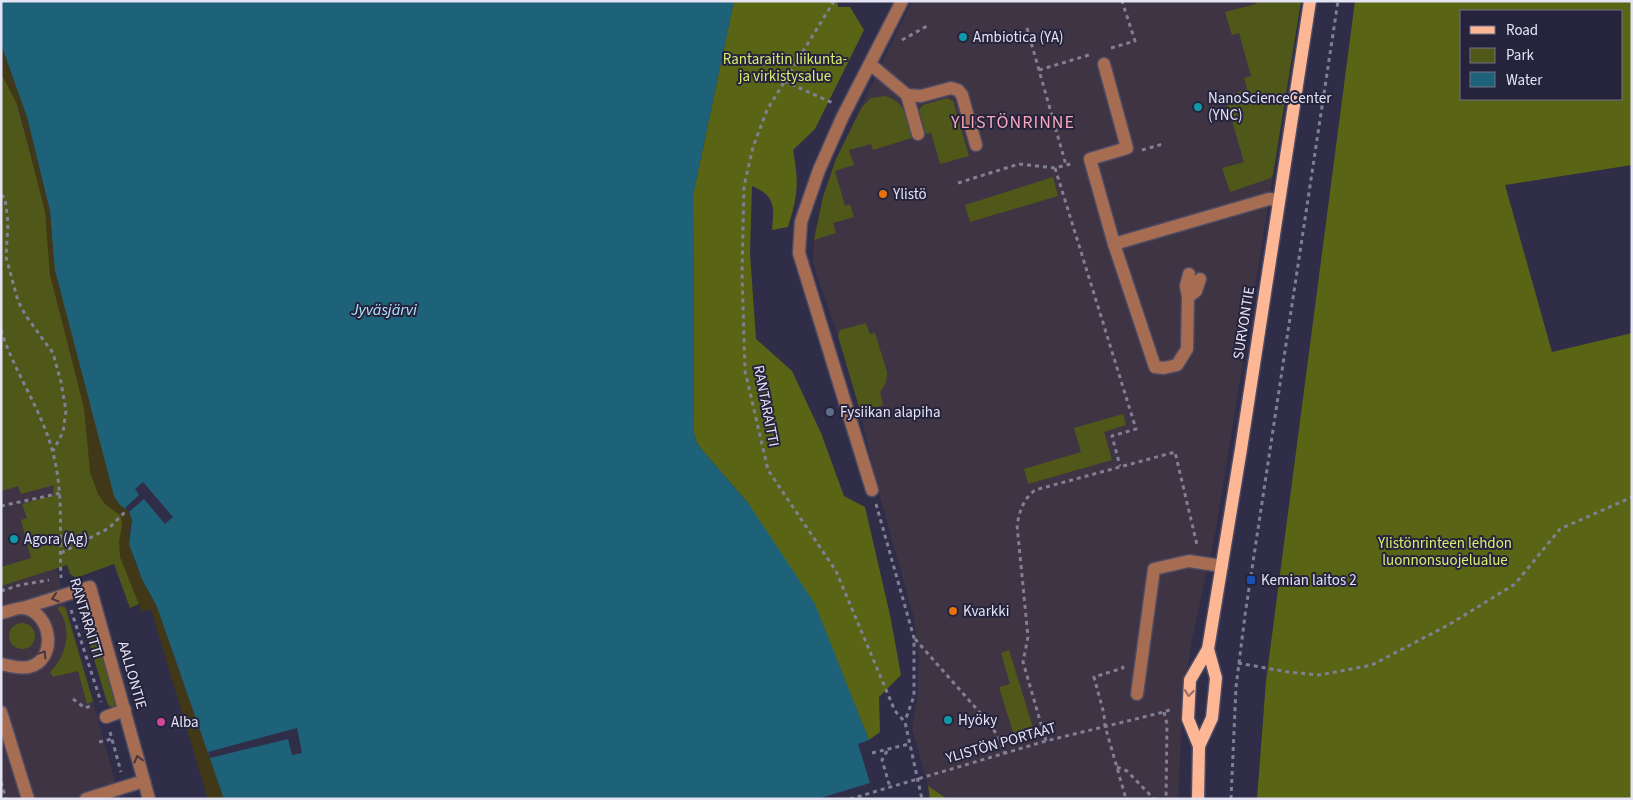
<svg xmlns="http://www.w3.org/2000/svg" width="1633" height="800" font-family="'Source Sans 3',sans-serif">
<style>
.education{fill:#3e3444}
.green{fill:#4f5818}
.forest{fill:#5a6415;fill-rule:evenodd}
.sand{fill:#413818}
.water{fill:#1e6279}
.pier{fill:#302d48}
.lines{fill:none;stroke-linecap:round;stroke-linejoin:round}
.minor-casing{stroke:#4d4a64;stroke-width:15}
.major-casing{stroke:#4d4a64;stroke-width:15}
.path{stroke:#817f95;stroke-width:3;stroke-dasharray:4 4;stroke-linecap:butt}
.minor{stroke:#a66d52;stroke-width:12}
.major{stroke:#fdb795;stroke-width:12}
.oneway{stroke:#463642}
.oneway2{stroke:#926d69}
.culture-dot{fill:#0f9aa8;stroke:#26233d;stroke-width:2}
.food-dot{fill:#e8710a;stroke:#26233d;stroke-width:2}
.service-dot{fill:#5c6f8a;stroke:#26233d;stroke-width:2}
.transit-dot{fill:#1a4fb4;stroke:#26233d;stroke-width:2}
.hotel-dot{fill:#d1479c;stroke:#26233d;stroke-width:2}
.labels{text-anchor:middle;dominant-baseline:central;stroke-width:4;stroke-linejoin:round;paint-order:stroke}
.poi-label{font-size:15px;fill:#e5e4f5;stroke:#26233d;text-anchor:start}
.park-label{font-size:15px;fill:#daee6d;stroke:#26233d}
.street-label{font-size:15px;fill:#e5e4f5;stroke:#26233d}
.water-label{font-size:16px;font-style:italic;fill:#b1e7fc;stroke:#26233d}
.quarter-label{font-size:18px;letter-spacing:1px;fill:#f9a6b9;stroke:#26233d}
</style>
<rect width="100%" height="100%" fill="#302d48"/>
<g class="education">
<polygon points="912,1 1301,1 1216,529 1192,640 1183,698 1178,799 947,799 928,786 912,728 917,697 919,658 914,618 878,489 859,407 838,336 813,264 814,240 823,197 836,159"/>
<polygon points="1,350 54,484 56,569 120,799 1,799"/>
</g>
<g class="green">
<polygon points="1255,1 1301,1 1273,174 1271,178 1230,192 1222,168 1244,162 1225,97 1247,89 1244,78 1251,76 1239,33 1232,35 1225,12 1256,4"/>
<polygon points="1,44 125,508 133,588 139,604 130,608 114,564 76,578 70,574 67,565 1,586 1,567 31,558 21,520 27,518 22,504 53,495 54,485 21,494 18,486 2,491 1,488"/>
<path d="M885 96C906 102 908 119 912 138L873 150 871 144 849 150 854 165 835 171 845 206 850 204 854 217 833 223 836 233 814 240 823 197 836 159 862 107 871 98Z"/>
<polygon points="947,98 953,101 969,156 940,164 931,133 926,134 919,110 923,105"/>
<polygon points="1053,177 1058,196 970,222 965,205"/>
<polygon points="866,323 870,334 875,333 887,372 886,383 880,392 883,405 865,411 859,407 838,336 840,330"/>
<polygon points="1123,414 1126,425 1104,432 1112,460 1028,484 1024,469 1081,452 1074,428"/>
<path d="M59 606 64 607 66 610 93 701 87 704 78 671 53 677 50 672C67 656 73 628 58 609Z"/>
<polygon points="82,608 89,610 115,700 116,704 113,707 109,706 107,702 81,616 80,611"/>
<circle cx="22" cy="636" r="13"/>
<polygon points="1009,650 1035,734 1015,739 999,687 1010,684 1001,653"/>
</g>
<g class="forest">
<path d="M734 1H837L838 7H850L864 30 815 129 793 150C799 182 798 195 788 227L772 230C774 207 776 196 752 186L750 253 756 339 792 371 821 433 844 496 865 507 890 615 901 675 879 697 880 732 869 740 849 692 748 503 702 450 696 441 694 433 693 195Z"/>
<path d="M1355 1H1632V165L1505 185 1552 352 1632 333V799H1257L1266 681ZM1462 11H1622V99H1462Z"/>
<polygon points="928,786 947,799 930,799"/>
</g>
<path class="sand" d="M1 44 27 117 50 211 55 270 119 504C141 518 125 527 130 546 135 567 146 588 157 607L224 799H208L151 609 142 612 120 557 119 541 122 526 121 516 105 504 98 494 90 472 84 408 50 275 45 212 19 108 1 73Z"/>
<polygon class="water" points="1,1 734,1 693,195 694,433 696,441 702,450 748,503 815,604 869,740 858,744 870,783 879,799 224,799 157,607 142,579 129,544 132,520 129,512 119,504 114,496 55,270 50,211 27,117 1,44"/>
<g class="pier">
<polygon points="143,482 173,517 165,524 144,499 129,512 125,508 139,495 135,489"/>
<polygon points="297,728 302,753 292,755 288,739 210,758 208,752"/>
<polygon points="872,782 881,799 817,799 870,783"/>
</g>
<g class="lines">
<defs>
<g id="minor">
<polyline points="870,64 907,95 921,96 951,88 958,90 962,95 976,145"/>
<polyline points="1104,64 1127,148 1090,159 1114,244"/>
<polyline points="907,95 918,134"/>
<polyline points="1189,274 1186,286 1188,297 1196,291 1200,279"/>
<polyline points="1188,297 1187,349 1177,365 1164,368 1155,367 1114,244 1269,199 1279,200"/>
<polyline points="872,490 799,253 801,222 819,170 842,118 902,1"/>
<polyline points="23,608 90,587 144,781 86,799"/>
<path d="M1 613C8 612 18 607 24 608 52 613 58 660 29 667 20 669 10 666 1 664"/>
<polyline points="1137,694 1154,569 1189,561 1222,566"/>
<polyline points="1,712 28,799"/>
<polyline points="106,717 125,710"/>
<polyline points="144,781 149,799"/>
</g>
<g id="major">
<polyline points="1199,746 1188,719 1190,680 1208,649 1241,449 1310,1"/>
<polyline points="1198,799 1199,746 1212,718 1216,678 1208,649"/>
</g>
</defs>
<use href="#minor" class="minor-casing"/>
<use href="#major" class="major-casing"/>
<g class="path">
<polyline points="834,1 767,110 753,147 744,186 742,273 745,371 768,470 836,571 895,711 905,722 922,799"/>
<polyline points="1027,28 1066,165"/>
<polyline points="902,40 927,26"/>
<polyline points="1111,48 1135,41 1122,1"/>
<polyline points="1039,70 1089,55"/>
<polyline points="784,81 833,103"/>
<polyline points="1142,150 1163,144"/>
<polyline points="1055,168 1136,429 1112,436 1120,466"/>
<polyline points="958,183 1019,164 1055,168 1074,163"/>
<polyline points="1,195 5,198 8,223 6,257 18,301 26,316 53,353 61,382 66,411 63,432 53,451"/>
<path d="M1 330C14 372 42 410 53 453 64 494 59 536 61 578"/>
<polyline points="876,504 914,638 914,696 905,721"/>
<polyline points="1,506 61,493"/>
<polyline points="61,553 109,528 127,510"/>
<polyline points="1,591 20,585 49,580"/>
<polyline points="71,610 101,702"/>
<polyline points="915,639 989,723 999,738 1005,754"/>
<polyline points="1238,663 1288,672 1319,675 1372,665 1450,624 1515,584 1560,529 1632,497"/>
<polyline points="1122,666 1123,668 1094,677 1104,714 1105,726 1126,799"/>
<polyline points="73,699 85,708 93,705"/>
<polyline points="1164,712 1167,724 1166,799"/>
<polyline points="110,732 121,772"/>
<path d="M1046 741 1023 662 1028 637 1017 525C1020 510 1023 500 1035 490L1175 452 1197 545"/>
<polyline points="99,742 112,739"/>
<polyline points="887,751 882,760 890,787"/>
<polyline points="872,753 909,744"/>
<polyline points="1117,767 1127,771 1154,799"/>
<polyline points="1,782 6,799"/>
<polyline points="850,799 1046,741 1164,712 1172,709"/>
<polyline points="1231,799 1236,687 1245,615 1338,1"/>
</g>
<use href="#minor" class="minor"/>
<use href="#major" class="major"/>
</g>
<defs><path id="oneway-chevron" d="M-2-3.5L2.5 0L-2 3.5" fill="none" stroke-width="1.6" stroke-linecap="round" stroke-linejoin="round" transform="scale(1.25)"/></defs>
<g class="oneway">
<use href="#oneway-chevron" transform="translate(55 598) rotate(163)"/>
<use href="#oneway-chevron" transform="translate(43 654) rotate(-59)"/>
<use href="#oneway-chevron" transform="translate(138 759) rotate(-105)"/>
</g>
<use class="oneway2" href="#oneway-chevron" transform="translate(1189 693) rotate(96)"/>
<g class="culture-dot">
<circle cx="963" cy="37" r="5"/>
<circle cx="1198" cy="107" r="5"/>
<circle cx="14" cy="539" r="5"/>
<circle cx="948" cy="720" r="5"/>
</g>
<g class="food-dot">
<circle cx="883" cy="194" r="5"/>
<circle cx="953" cy="611" r="5"/>
</g>
<circle class="service-dot" cx="830" cy="412" r="5"/>
<rect class="transit-dot" x="1246" y="575" width="10" height="10" rx="2.5"/>
<circle class="hotel-dot" cx="161" cy="722" r="5"/>
<g class="labels">
<g class="poi-label">
<text x="973" y="37">Ambiotica (YA)</text>
<text x="1208" y="98">NanoScienceCenter<tspan x="1208" dy="17">(YNC)</tspan></text>
<text x="893" y="194">Ylistö</text>
<text x="840" y="412">Fysiikan alapiha</text>
<text x="24" y="539">Agora (Ag)</text>
<text x="1261" y="580">Kemian laitos 2</text>
<text x="963" y="611">Kvarkki</text>
<text x="958" y="720">Hyöky</text>
<text x="171" y="722">Alba</text>
</g>
<g class="park-label">
<text x="785" y="59">Rantaraitin liikunta-<tspan x="785" dy="17">ja virkistysalue</tspan></text>
<text x="1445" y="543">Ylistönrinteen lehdon<tspan x="1445" dy="17">luonnonsuojelualue</tspan></text>
</g>
<g class="street-label">
<text transform="translate(1244 323) rotate(-81)">SURVONTIE</text>
<text transform="translate(766 406) rotate(79)">RANTARAITTI</text>
<text transform="translate(86 618) rotate(73)">RANTARAITTI</text>
<text transform="translate(132 675) rotate(74)">AALLONTIE</text>
<text transform="translate(1001 743) rotate(-16)">YLISTÖN PORTAAT</text>
</g>
<g class="water-label">
<text x="384" y="310">Jyväsjärvi</text>
</g>
<g class="quarter-label">
<text x="1013" y="122">YLISTÖNRINNE</text>
</g>
</g>
<rect width="1633" height="800" fill="none" stroke="#e5e4f5" stroke-width="5"/>
<rect x="1460" y="10" width="162" height="90" fill="#26233d" stroke="#727087"/>
<rect x="1470" y="26" width="25" height="8" fill="#fdb795" stroke="#727087"/>
<text x="1506" y="35" font-size="15" fill="#e5e4f5">Road</text>
<rect x="1470" y="48" width="25" height="15" fill="#4f5818" stroke="#727087"/>
<text x="1506" y="60" font-size="15" fill="#e5e4f5">Park</text>
<rect x="1470" y="72" width="25" height="15" fill="#1e6279" stroke="#727087"/>
<text x="1506" y="85" font-size="15" fill="#e5e4f5">Water</text>
</svg>
